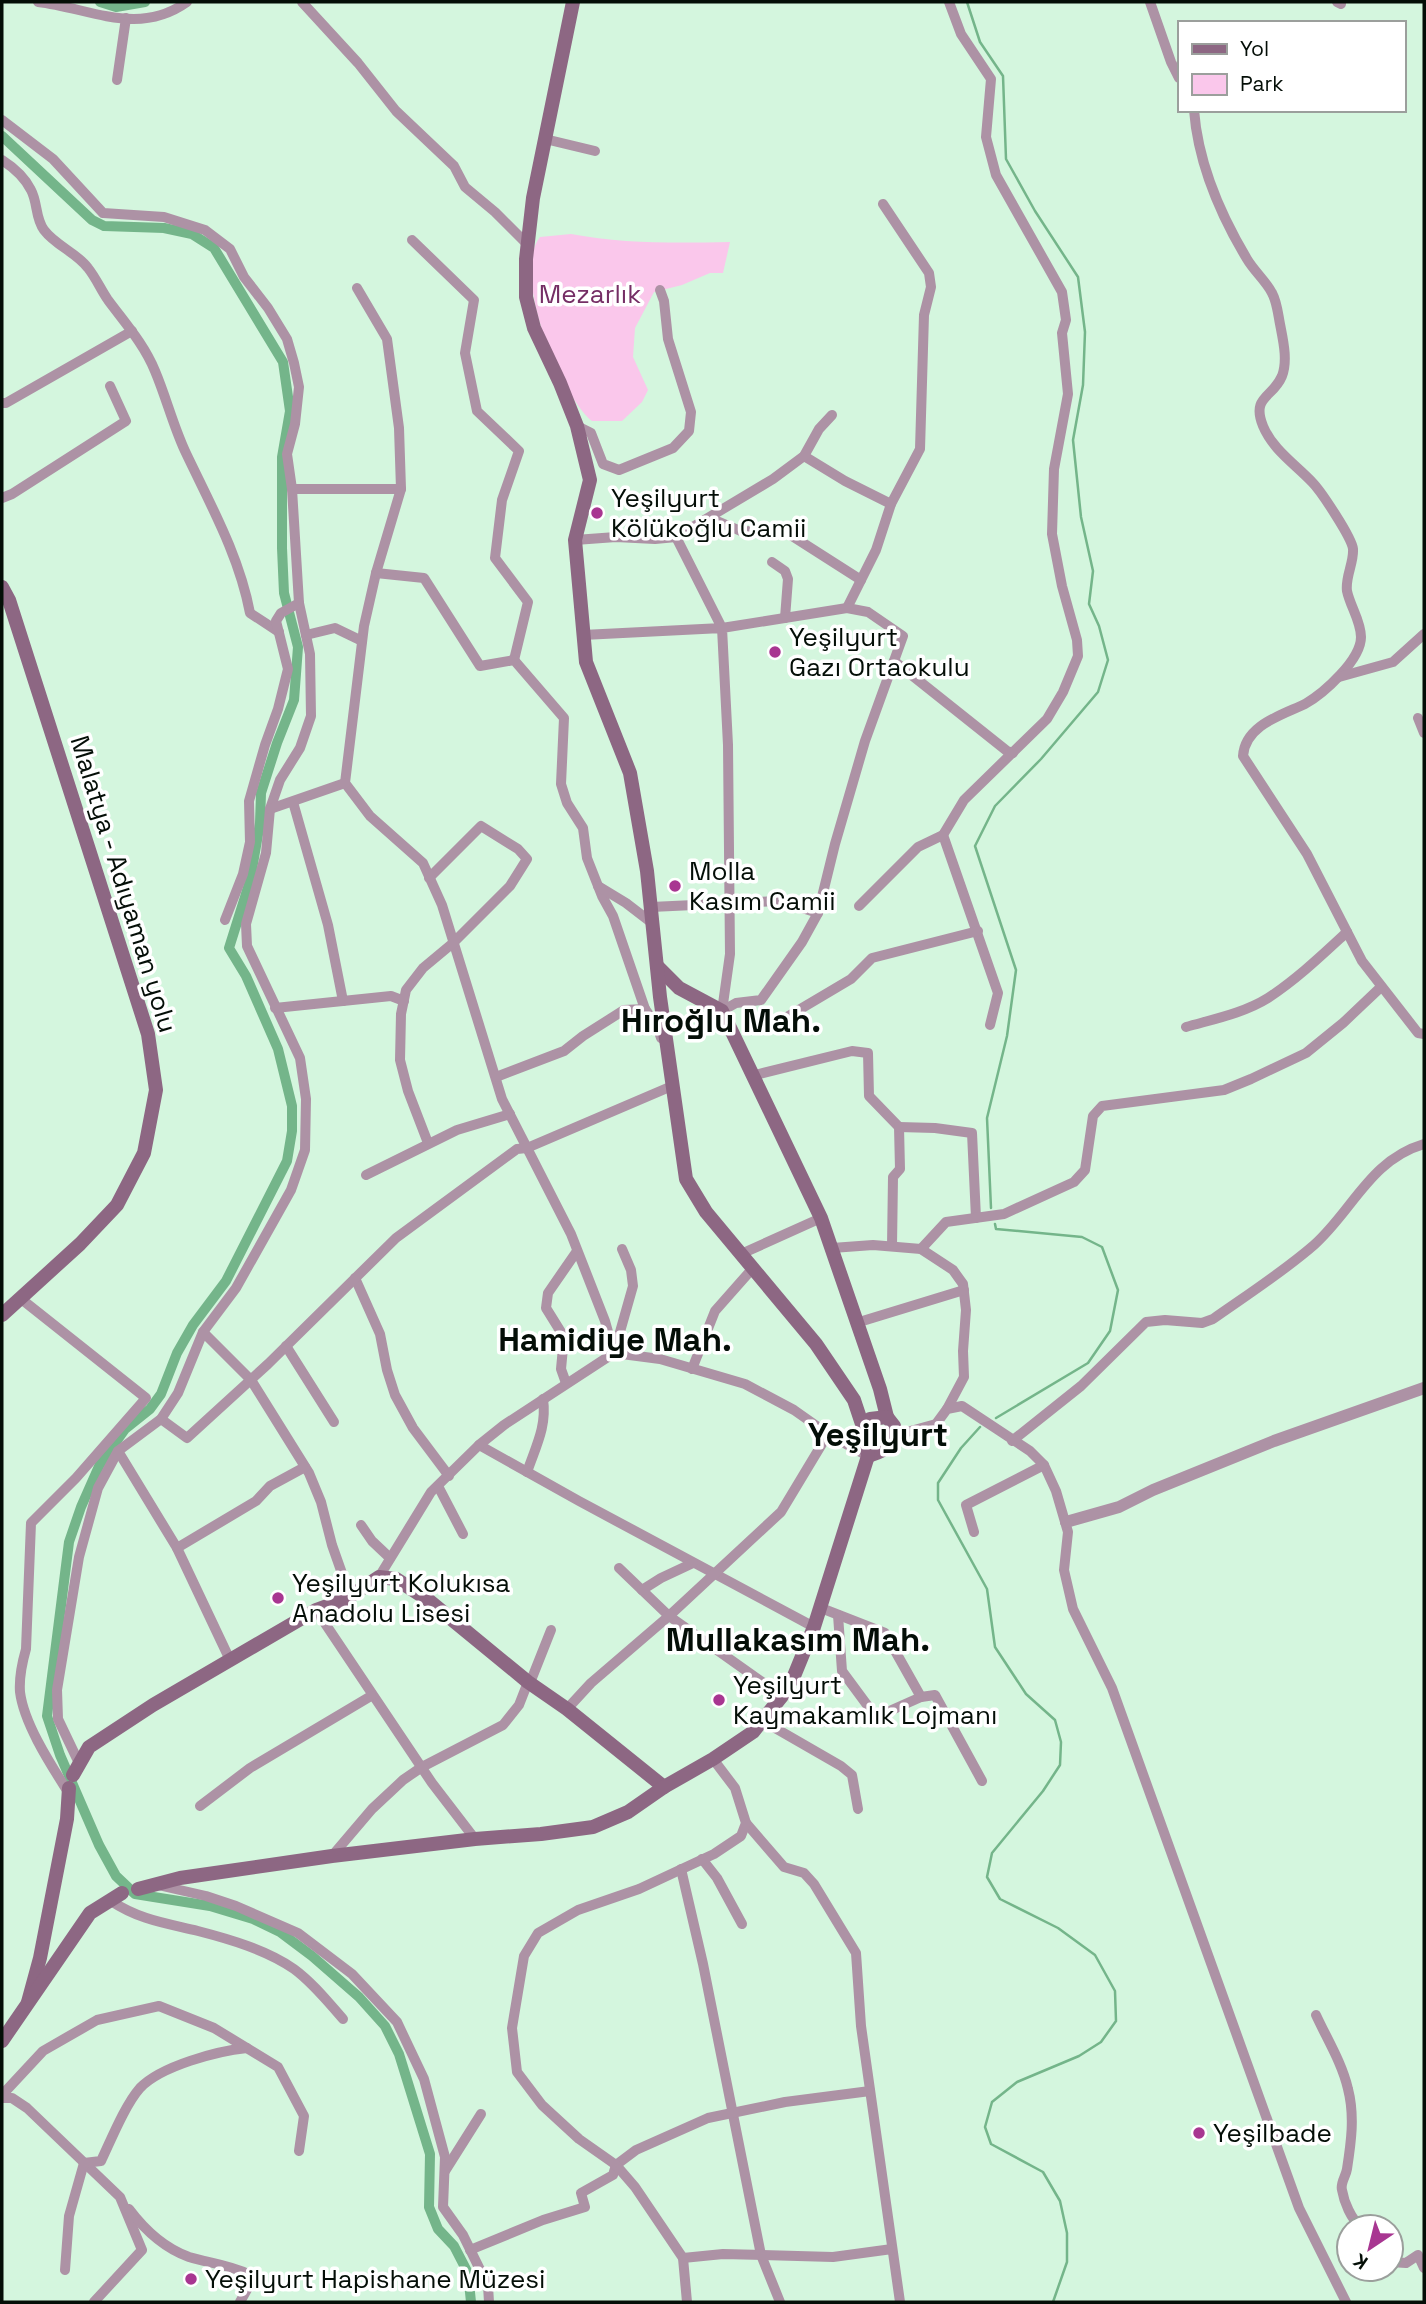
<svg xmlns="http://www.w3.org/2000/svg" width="1426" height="2304" font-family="'Space Grotesk',sans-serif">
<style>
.green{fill:#fac7eb}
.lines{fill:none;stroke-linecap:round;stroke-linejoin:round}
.stream{stroke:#74b58a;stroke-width:2.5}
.canal{stroke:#74b58a;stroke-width:10}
.minor{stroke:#ad92a5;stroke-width:10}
.tertiary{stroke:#ad92a5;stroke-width:12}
.secondary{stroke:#8d6783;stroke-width:14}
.poi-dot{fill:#a83691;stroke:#fff;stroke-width:2.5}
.labels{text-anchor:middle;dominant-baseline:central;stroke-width:7;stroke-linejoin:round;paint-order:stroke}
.park-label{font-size:26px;fill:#752e65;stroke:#fff}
.poi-label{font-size:26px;fill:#040e07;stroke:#fff;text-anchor:start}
.street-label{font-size:26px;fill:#040e07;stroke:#fff}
.district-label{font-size:33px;font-weight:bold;fill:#040e07;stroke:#fff}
</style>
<rect width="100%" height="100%" fill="#d4f6de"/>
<path class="green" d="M571 234C623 244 677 243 730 242L723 273H710L682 285 654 292 635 328 633 357 648 390 642 402 622 421H592C560 394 511 274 540 237Z"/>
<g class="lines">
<g class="stream">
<polyline points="967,2 980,42 1003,76 1006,159 1035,211 1078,277 1085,332 1083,385 1073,440 1081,517 1093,571 1089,604 1099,626 1108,660 1098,692 1041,759 995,806 975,846 1016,970 1007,1036 987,1118 991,1208"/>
<polyline points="995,1224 996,1229 1082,1237 1102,1247 1118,1290 1110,1331 1088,1363 996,1418"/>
<polyline points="980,1427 961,1448 938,1483 938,1500 987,1589 995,1647 1026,1694 1055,1720 1061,1742 1060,1765 1043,1791 992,1853 987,1877 1000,1899 1058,1928 1095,1955 1115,1991 1116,2021 1101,2042 1079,2056 1017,2082 992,2102 985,2127 991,2144 1043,2172 1060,2201 1067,2233 1067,2262 1053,2302"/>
</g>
<g class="canal">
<polyline points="100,2 116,7 145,2"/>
<polyline points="2,136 92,220 104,226 164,228 192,234 214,248 283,362 290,411 282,457 282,548 284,593 298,647 294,700 277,743 261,793 260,823 250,881 229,948 246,976 278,1049 292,1106 292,1131 287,1161 226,1281 193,1325 177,1353 161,1394 150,1409 125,1429 100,1464 81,1507 69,1542 47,1716 60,1755 99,1845 116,1876 135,1894 210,1906 253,1919 280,1932 312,1956 359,1997 385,2026 399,2054 430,2154 429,2207 438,2229 454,2246 468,2273 471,2302"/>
</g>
<g class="minor">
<path d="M38 2C90 8 138 37 187 2"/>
<polyline points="302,2 358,63 396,111 454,166 465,187 495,212 528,245"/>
<polyline points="1150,2 1171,62 1179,78"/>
<polyline points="1337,2 1341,4"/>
<polyline points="117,80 126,18"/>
<path d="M1194 110C1198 162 1220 214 1247 259 1254 271 1266 281 1272 293 1277 302 1278 314 1280 324 1283 340 1288 360 1282 376 1273 398 1251 396 1263 426 1273 450 1295 464 1312 482 1321 491 1352 538 1353 549 1354 563 1345 577 1347 591 1350 606 1361 621 1361 637 1361 660 1324 693 1305 704 1282 715 1245 725 1243 756L1307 854 1362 961 1418 1033 1424 1034"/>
<polyline points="2,120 53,159 103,213 164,217 205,230 230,249 244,277 268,308 287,339 294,363 299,387 295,424 287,454 292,489 299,603 310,654 311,716 300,748 280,780 270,809 266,853 246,924 247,946 300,1058 306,1099 305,1150 291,1190 236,1288 203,1332 178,1393 161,1419 118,1451 98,1488 79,1557 57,1690 58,1719 79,1763"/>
<polyline points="545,139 595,151"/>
<path d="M2 160C13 167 25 178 31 190 38 203 35 218 44 230 56 246 76 252 88 268 96 278 101 290 108 300 125 323 144 344 155 371 166 397 173 425 185 451 210 504 239 555 250 613L279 632"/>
<polyline points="412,240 474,300 465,353 477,411 519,451 502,500 495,558 528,602 514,660"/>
<polyline points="357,288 387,339 399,428 401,489 376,573 364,626 345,783 370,816 423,863 442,905 502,1099 571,1234 605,1321 614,1353"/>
<polyline points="2,403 6,403 132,331"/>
<polyline points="577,426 591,433 603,464 619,470 673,448 689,431 691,412 668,339 664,301 660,290"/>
<polyline points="804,456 845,481 891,504"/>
<polyline points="292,489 401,489"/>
<polyline points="2,498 12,494 126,421 110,386"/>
<polyline points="710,518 743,532 764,529 789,534 861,580"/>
<polyline points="575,540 616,537 655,539 676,537 773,479 804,456 819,429 832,415"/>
<polyline points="772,562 785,571 788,579 785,618"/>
<polyline points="376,573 424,578 480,666 514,660 564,718 561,784 567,803 583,828 587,858 602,896 613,916 645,1009"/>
<polyline points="847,608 876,550 891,504 920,449 924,315 931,287 929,273 883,204"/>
<polyline points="306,635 335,628 362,641"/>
<polyline points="583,635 722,628 847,608 868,612 903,636 865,741 835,844 818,913 802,942 761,1000 736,1003 722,1011 730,954 728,745 722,628 676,537"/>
<polyline points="894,661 1007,751 1013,753"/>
<polyline points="1339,677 1393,662 1424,634"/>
<polyline points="1418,718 1424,733"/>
<polyline points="293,802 328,925 343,1001"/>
<polyline points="270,809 345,783"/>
<polyline points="943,835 998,993 990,1025"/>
<polyline points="598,886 626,903 652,923"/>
<polyline points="859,906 918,847 943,835 964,800 1047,719 1063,692 1078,656 1077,640 1062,586 1052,534 1054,469 1068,394 1062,333 1066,320 1062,292 996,175 986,137 991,79 961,34 949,2"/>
<polyline points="651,907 780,901 818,913"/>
<polyline points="225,920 243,874 250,842 249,801 265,745 278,709 288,669 276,621 281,613 299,603"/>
<polyline points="275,1008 391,996 404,1001"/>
<path d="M1186 1027C1214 1019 1244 1013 1268 998 1297 979 1322 955 1347 932"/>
<polyline points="765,1030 851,979 872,958 978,931"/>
<polyline points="755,1075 852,1051 868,1053 869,1096 899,1127 900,1169 893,1177 892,1246"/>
<polyline points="496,1077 564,1051 583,1036 624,1010 645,1009 657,1026 661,1038"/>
<polyline points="899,1127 935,1128 972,1133 976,1218"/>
<polyline points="428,1143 408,1091 400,1060 401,1014 406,990 423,968 453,943 510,886 527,859 518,849 481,826 429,878"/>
<polyline points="366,1175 457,1130 510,1114"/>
<polyline points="832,1248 873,1245 921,1249 953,1270 963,1284 966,1310 963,1351 964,1377 947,1409"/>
<polyline points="921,1249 946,1222 1004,1214 1074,1182 1085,1170 1093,1116 1102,1106 1224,1090 1251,1079 1306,1053 1343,1023 1381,987"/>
<polyline points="741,1254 821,1218"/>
<polyline points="355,1278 380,1334 387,1370 395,1395 413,1428 449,1476"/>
<path d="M20 1298 146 1398 76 1478 31 1523 26 1649C22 1663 19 1678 20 1692 24 1724 51 1765 68 1792"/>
<polyline points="856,1323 964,1290"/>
<polyline points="203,1332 251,1380 309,1473 321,1502 332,1545 350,1596"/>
<polyline points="286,1346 334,1422"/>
<polyline points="614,1353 633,1286 631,1270 622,1249"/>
<polyline points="692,1369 715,1311 753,1268"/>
<polyline points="566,1383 561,1369 564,1337 546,1308 548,1293 577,1251"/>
<polyline points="161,1419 187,1438 268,1364 396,1238 517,1149 527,1148 672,1086"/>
<polyline points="896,1435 936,1424 947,1409 962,1406 1030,1451 1044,1465 1056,1491 1068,1532 1064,1570 1073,1609 1112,1688 1299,2208 1346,2302"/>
<path d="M1012 1441 1081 1386 1146 1322 1165 1320 1202 1323 1213 1319C1247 1295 1283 1272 1314 1245 1353 1210 1370 1160 1424 1144"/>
<polyline points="479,1445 579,1501 814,1627"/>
<polyline points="118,1451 177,1548 230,1660"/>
<path d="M527 1472C536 1446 547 1426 543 1399"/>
<polyline points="438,1486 463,1534"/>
<polyline points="361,1525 372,1541 390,1558"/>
<polyline points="974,1532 966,1505 1044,1465"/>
<polyline points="177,1548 256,1501 270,1486 305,1467"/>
<polyline points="619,1568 669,1616 782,1696"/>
<polyline points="379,1577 431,1492 479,1445 504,1425 614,1353 660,1359 745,1384 794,1410 828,1434 868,1456"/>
<polyline points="642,1590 661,1578 693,1563"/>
<polyline points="821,1608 885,1633 921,1697"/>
<polyline points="316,1610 432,1783 475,1839"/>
<polyline points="838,1615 842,1671 876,1717 921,1697 935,1695 982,1781"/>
<polyline points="530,1683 551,1630"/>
<polyline points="567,1709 591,1683 669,1616 781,1512 828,1434"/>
<polyline points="763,1721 841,1766 852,1775 858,1809"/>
<polyline points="200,1806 250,1768 371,1696"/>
<polyline points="746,1823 784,1867 804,1873 814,1884 856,1953 861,2026 900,2302"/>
<polyline points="332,1856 372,1809 403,1780 422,1767 503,1725 519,1705 528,1682"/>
<polyline points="702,1859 717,1878 742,1924"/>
<polyline points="681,1869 703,1964 761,2255 780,2302"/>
<polyline points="158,1885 206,1896 236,1906 298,1933 352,1974 397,2022 424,2079 445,2157 443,2207 463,2235 488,2286 489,2302"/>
<path d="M111 1901C140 1920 165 1923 198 1931 229 1939 267 1950 294 1969 313 1983 328 2002 343 2019"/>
<path d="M1316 2015C1327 2039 1342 2063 1348 2089 1355 2116 1351 2143 1347 2169 1346 2176 1340 2183 1342 2190 1344 2202 1351 2219 1361 2227"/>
<polyline points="2,2095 43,2051 97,2020 159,2006 214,2028 278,2067 304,2116 299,2151"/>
<polyline points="2,2098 12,2098 27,2108 120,2197 142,2250 94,2302"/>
<polyline points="445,2171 481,2114"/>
<path d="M129 2209C144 2229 164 2248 189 2257 209 2263 230 2265 248 2274L250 2284 240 2302"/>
<polyline points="470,2250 543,2220 585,2207 581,2193 613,2175 616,2165 636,2150 708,2118 785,2102 870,2091"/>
<polyline points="683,2258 723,2254 833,2257 892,2249"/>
<polyline points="1391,2262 1406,2263 1418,2255 1424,2268"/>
<path d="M65 2270 69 2216 84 2163 101 2161C111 2140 125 2105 140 2088 161 2066 217 2051 247 2048"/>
<polyline points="687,2302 683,2258 635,2187 616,2165 579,2139 542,2105 517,2072 512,2028 524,1956 538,1933 578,1910 639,1889 714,1854 741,1836 746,1823 735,1788 713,1759"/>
</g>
<polyline class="tertiary" points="1066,1522 1119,1507 1153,1490 1274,1441 1424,1388"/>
<g class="secondary">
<polyline points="2,587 9,600 148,1034 156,1090 144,1153 117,1205 80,1244 2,1315"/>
<polyline points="657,966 679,988 722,1011 821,1218 880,1389 887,1417"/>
<path d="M863 1427 870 1419 887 1417 894 1426 896 1435C889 1448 882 1452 868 1456"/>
<polyline points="73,1775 89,1747 153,1705 316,1610 346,1599 379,1577 396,1579 427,1599 528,1682 567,1709 664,1787"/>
<polyline points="138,1889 180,1878 332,1856 475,1839 541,1834 593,1827 628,1812 664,1787 713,1759 753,1732 782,1696 794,1676 814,1627 868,1456 863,1427 854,1400 816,1344 706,1212 686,1179 660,997 647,871 630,773 586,662 575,540 590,480 577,426 560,383 534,328 526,297 526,259 533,198 573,2"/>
<polyline points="28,2002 40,1958 67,1819 69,1788"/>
<polyline points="2,2041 90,1913 122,1893"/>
</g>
</g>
<g class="poi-dot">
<circle cx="597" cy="513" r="7"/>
<circle cx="775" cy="652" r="7"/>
<circle cx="675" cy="886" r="7"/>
<circle cx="278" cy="1598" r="7"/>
<circle cx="719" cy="1700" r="7"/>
<circle cx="1199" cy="2133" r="7"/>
<circle cx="191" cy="2279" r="7"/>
</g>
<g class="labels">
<g class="park-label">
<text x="590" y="294">Mezarlık</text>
</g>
<g class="poi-label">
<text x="611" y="498">Yeşilyurt<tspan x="611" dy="30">Kölükoğlu Camii</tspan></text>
<text x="789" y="637">Yeşilyurt<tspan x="789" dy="30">Gazı Ortaokulu</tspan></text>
<text x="689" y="871">Molla<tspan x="689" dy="30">Kasım Camii</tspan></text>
<text x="292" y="1583">Yeşilyurt Kolukısa<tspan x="292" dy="30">Anadolu Lisesi</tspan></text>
<text x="733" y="1685">Yeşilyurt<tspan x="733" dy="30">Kaymakamlık Lojmanı</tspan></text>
<text x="1213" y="2133">Yeşilbade</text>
<text x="205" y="2279">Yeşilyurt Hapishane Müzesi</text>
</g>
<g class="street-label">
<text transform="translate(124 884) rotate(73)">Malatya - Adıyaman yolu</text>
</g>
<g class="district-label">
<text x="721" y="1021">Hıroğlu Mah.</text>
<text x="615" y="1340">Hamidiye Mah.</text>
<text x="878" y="1435">Yeşilyurt</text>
<text x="798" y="1640">Mullakasım Mah.</text>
</g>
</g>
<rect width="1426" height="2304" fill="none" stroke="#040e07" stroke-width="7"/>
<rect x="1178" y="21" width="228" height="91" fill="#ffffff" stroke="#9b9f9c" stroke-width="2"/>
<rect x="1192" y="44" width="35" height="10" fill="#8d6783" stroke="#9b9f9c" stroke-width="2"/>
<text x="1240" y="56" font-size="21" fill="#040e07">Yol</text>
<rect x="1192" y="74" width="35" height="21" fill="#fac7eb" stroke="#9b9f9c" stroke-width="2"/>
<text x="1240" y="91" font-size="21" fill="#040e07">Park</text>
<g transform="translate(1370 2248) rotate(215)"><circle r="33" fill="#ffffff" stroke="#9b9f9c" stroke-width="2"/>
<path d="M0-5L12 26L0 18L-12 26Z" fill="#a83691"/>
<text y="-10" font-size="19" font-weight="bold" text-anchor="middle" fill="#040e07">K</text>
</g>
</svg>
